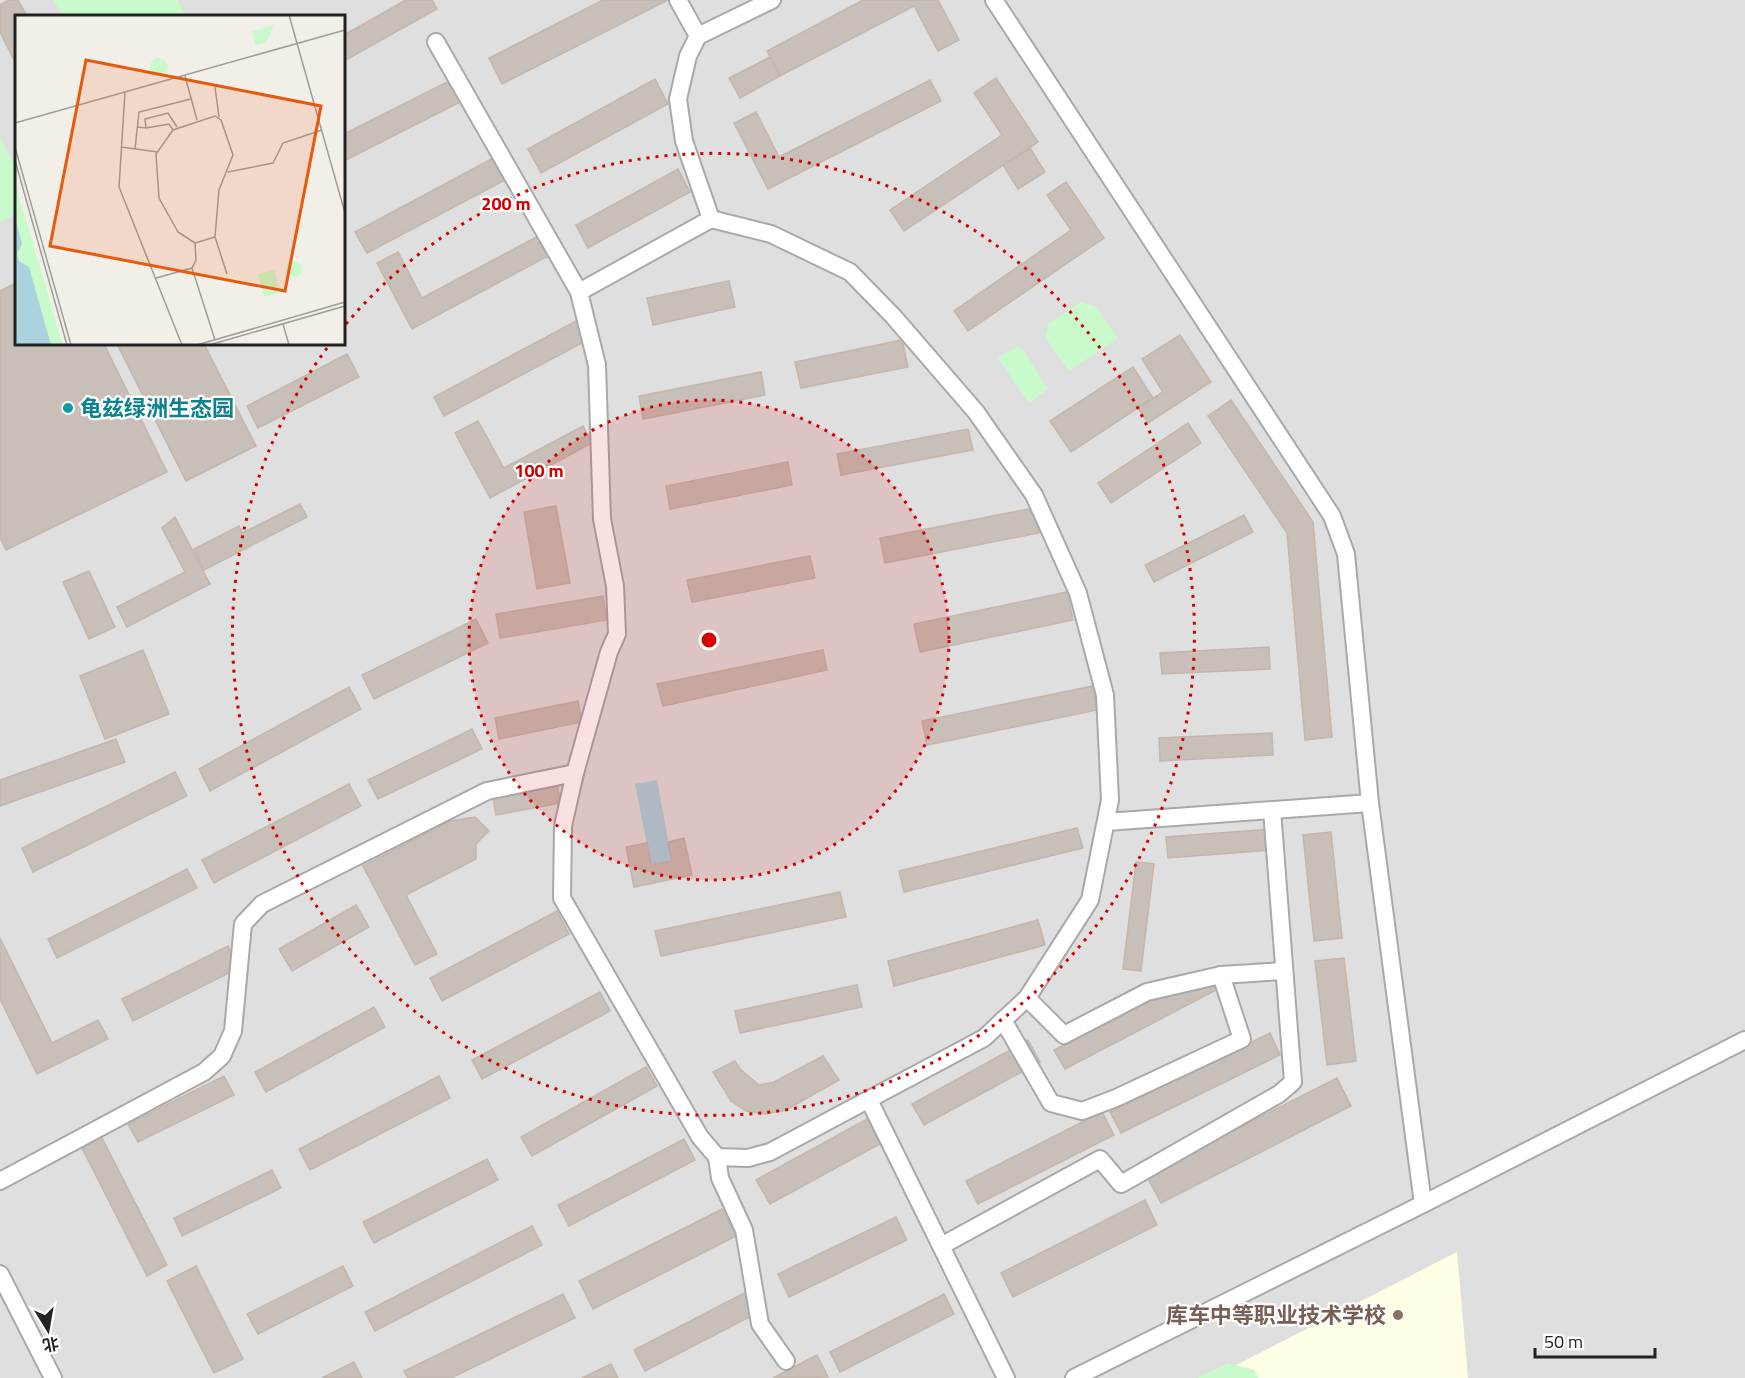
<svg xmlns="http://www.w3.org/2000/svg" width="1745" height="1378" font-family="'Titillium Web','Noto Sans SC',sans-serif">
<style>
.residential{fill:#e0dfdf;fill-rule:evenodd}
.education{fill:#ffffe5}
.park{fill:#c8facc}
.water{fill:#aad3df}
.building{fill:#c7bfb8;stroke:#c4b6ab;stroke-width:1.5}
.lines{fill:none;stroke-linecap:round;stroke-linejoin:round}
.minor-casing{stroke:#a9a9a9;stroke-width:20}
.minor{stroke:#fff;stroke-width:16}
.ring{fill:none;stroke:#d40000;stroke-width:3;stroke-dasharray:3 6}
.culture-dot{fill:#0f9aa8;stroke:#fff;stroke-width:2}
.education-dot{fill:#8d6e63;stroke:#fff;stroke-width:2}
.labels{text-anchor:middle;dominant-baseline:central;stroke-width:4.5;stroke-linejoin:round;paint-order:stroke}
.culture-label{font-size:22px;font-weight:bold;fill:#0d838f;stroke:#fff;text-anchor:start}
.education-label{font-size:22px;font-weight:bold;fill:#785e54;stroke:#fff;text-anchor:end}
.inset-road{fill:none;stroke:#9f9d99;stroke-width:1.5}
.view{fill:#e8590c;fill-opacity:0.15;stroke:#e8590c;stroke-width:3}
.inset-edge{fill:none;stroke:#222;stroke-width:3}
.centre{fill:#d40000;stroke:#fff;stroke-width:3}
.ring-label{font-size:18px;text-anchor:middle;font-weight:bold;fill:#d40000;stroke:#fff;stroke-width:4.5;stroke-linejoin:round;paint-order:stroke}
</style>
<rect width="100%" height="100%" fill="#f2efe9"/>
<path class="residential" d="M0 0H1745V1378H0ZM16 16H344V344H16Z"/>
<polygon class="education" points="1457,1252 1468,1378 1211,1378"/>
<g class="park">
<polygon points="53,0 177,0 186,16 63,16"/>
<polygon points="0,136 16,169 16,214 0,223"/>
<polygon points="1081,302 1096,307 1118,338 1069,371 1045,337 1048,324"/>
<polygon points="1018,346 1024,351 1048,389 1029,403 998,358"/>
<polygon points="1228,1363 1255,1370 1258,1378 1197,1378"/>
</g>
<polygon class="water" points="657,780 672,861 651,865 635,784"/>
<g class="building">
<polygon points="9,0 18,0 27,16 16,16 16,64 0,32 0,5"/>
<polygon points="406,0 432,0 437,9 344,61 344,35"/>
<polygon points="603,0 668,0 502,84 489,58"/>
<polygon points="863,0 938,0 959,40 938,51 914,6 780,76 767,51"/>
<polygon points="770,57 780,76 740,98 729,78"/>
<polygon points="459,76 470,97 344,161 344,134"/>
<polygon points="996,78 1038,142 904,231 890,210 1002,135 974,93"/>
<polygon points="655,79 668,104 541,173 528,149"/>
<polygon points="930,80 941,101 768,189 734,123 756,112 779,157"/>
<polygon points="1030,148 1045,172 1018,189 1003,165"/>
<polygon points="508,150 520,172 367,253 355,232"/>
<polygon points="678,169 690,192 588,248 576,225"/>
<polygon points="1066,182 1104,238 968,331 954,311 1071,230 1047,195"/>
<polygon points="540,235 550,255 412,329 377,263 398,252 422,298"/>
<polygon points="729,281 735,307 653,325 647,298"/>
<polygon points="16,283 16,344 104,344 167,472 6,550 0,537 0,291"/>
<polygon points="591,313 597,335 444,416 434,397"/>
<polygon points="1180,335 1211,382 1148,423 1138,408 1163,392 1142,359"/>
<polygon points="902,340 908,367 801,388 795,362"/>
<polygon points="117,344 204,344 256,446 186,481"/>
<polygon points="347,354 359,377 258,428 247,406"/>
<polygon points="1133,367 1153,398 1071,452 1050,421"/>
<polygon points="761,372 765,395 643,419 639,396"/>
<polygon points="1231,400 1313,522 1332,737 1305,740 1287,533 1208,416"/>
<polygon points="478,421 504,468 583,426 592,443 490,498 455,433"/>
<polygon points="1188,423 1201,443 1111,503 1098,483"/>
<polygon points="968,429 973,450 841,475 837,454"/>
<polygon points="788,462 792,485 670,509 666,486"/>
<polygon points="300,504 307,517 204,570 194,549 239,526 242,533"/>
<polygon points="556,506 570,583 537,589 524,512"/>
<polygon points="1034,508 1039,533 885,563 880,538"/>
<polygon points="1244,515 1253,532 1154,582 1145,565"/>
<polygon points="175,517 210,584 127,627 117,607 185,572 162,528"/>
<polygon points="810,556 815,578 692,602 687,580"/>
<polygon points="89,571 115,627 89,639 63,582"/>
<polygon points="1067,592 1073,620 920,652 914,624"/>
<polygon points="603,596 607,620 500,638 496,614"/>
<polygon points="476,619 488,643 374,699 362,675"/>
<polygon points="1269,647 1270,669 1162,674 1160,653"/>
<polygon points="143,650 169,714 105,739 80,676"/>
<polygon points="823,650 827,670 663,706 657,684"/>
<polygon points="1093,686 1097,710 927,745 922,721"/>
<polygon points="349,687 361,709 210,791 199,769"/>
<polygon points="578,701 582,722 499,739 495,718"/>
<polygon points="472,729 482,749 378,799 368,780"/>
<polygon points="1272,733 1273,755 1160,761 1159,738"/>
<polygon points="116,739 125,762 0,806 0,780"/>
<polygon points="175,772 187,796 33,872 22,848"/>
<polygon points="555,775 561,803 496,815 491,787"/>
<polygon points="349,784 361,806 214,883 202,860"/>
<polygon points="475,817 489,831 476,844 476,859 406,895 437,954 415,965 363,866 450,821"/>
<polygon points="1077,828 1083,848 904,892 899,871"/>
<polygon points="1271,829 1273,850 1168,858 1166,837"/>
<polygon points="1331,832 1342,938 1314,941 1303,835"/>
<polygon points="684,838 692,875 634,887 626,847 647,843 651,865 672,861 668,842"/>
<polygon points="1136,862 1154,864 1141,971 1123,969"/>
<polygon points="187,869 197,888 57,958 48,939"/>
<polygon points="840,892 846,917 661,956 655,931"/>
<polygon points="356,905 369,927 292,971 279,949"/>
<polygon points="557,911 569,934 442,1001 430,978"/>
<polygon points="1038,920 1045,945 894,986 888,961"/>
<polygon points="0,938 52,1043 98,1020 108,1039 37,1074 0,999"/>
<polygon points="228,946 239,968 133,1021 122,999"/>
<polygon points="1344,958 1356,1061 1327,1065 1315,961"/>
<polygon points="1208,970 1218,989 1065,1069 1054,1050"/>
<polygon points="857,985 862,1007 740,1033 735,1011"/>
<polygon points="600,992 610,1011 482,1079 472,1060"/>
<polygon points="374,1007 385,1027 266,1092 255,1072"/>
<polygon points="1270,1033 1280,1055 1121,1133 1110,1112"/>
<polygon points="1028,1040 1040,1062 924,1125 912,1104"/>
<polygon points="823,1056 839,1080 786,1110 765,1114 746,1111 731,1101 713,1072 735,1061 740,1069 759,1085 774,1082"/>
<polygon points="646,1067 657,1086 532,1156 521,1137"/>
<polygon points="224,1076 234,1095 138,1142 128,1124"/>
<polygon points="439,1076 450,1098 310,1170 299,1149"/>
<polygon points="1337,1078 1351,1106 1161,1203 1146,1175"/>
<polygon points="1102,1112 1114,1135 978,1204 966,1181"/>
<polygon points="867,1119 880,1144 770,1204 756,1180"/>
<polygon points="100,1134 167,1265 147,1276 80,1144"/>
<polygon points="684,1139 695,1160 569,1226 558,1205"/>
<polygon points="487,1159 498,1180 374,1243 363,1222"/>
<polygon points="272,1170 281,1188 182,1236 174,1218"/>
<polygon points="1145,1200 1157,1225 1013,1297 1001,1273"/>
<polygon points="722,1209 736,1236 593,1309 579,1281"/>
<polygon points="896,1217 907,1240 789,1297 778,1274"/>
<polygon points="532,1226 542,1245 375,1331 365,1312"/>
<polygon points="196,1266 243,1359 214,1373 167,1281"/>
<polygon points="343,1266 353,1286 258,1334 247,1314"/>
<polygon points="754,1288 765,1309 645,1371 634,1350"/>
<polygon points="563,1294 575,1318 451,1378 408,1378 404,1371"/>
<polygon points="944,1294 954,1314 840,1372 830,1352"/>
<polygon points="817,1355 828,1377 773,1378"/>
<polygon points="354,1362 362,1378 322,1378"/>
<polygon points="611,1364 618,1378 582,1378"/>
</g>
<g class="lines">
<defs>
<g id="minor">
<polyline points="678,0 698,36"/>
<polyline points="994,0 1332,516 1346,554 1370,803 1423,1204"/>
<polyline points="436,42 579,292 711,219 684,141 678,99 688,56 698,36 772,0"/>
<polyline points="579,292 597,365 602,519 615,586 617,634 609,652 575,773 563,826 562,898 700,1137 717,1157 748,1158 770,1152 984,1038 1027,998 1090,900 1110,800 1105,695 1078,593 1034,495 976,412 893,316 850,272 771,234 711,219"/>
<polyline points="1106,822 1370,803"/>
<polyline points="1027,998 1064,1035 1147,992 1221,975"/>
<polyline points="1003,1020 1051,1103 1082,1111 1116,1098 1242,1039 1221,975 1283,971"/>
<polyline points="869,1100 1006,1378"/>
<polyline points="717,1157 720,1178 744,1230 760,1324 786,1361"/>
<polyline points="0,1181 204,1072 222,1056 233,1031 243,924 262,904 487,791 575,773"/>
<polyline points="941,1246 1100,1159 1121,1184 1279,1094 1293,1082 1272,810"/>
<polyline points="0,1274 53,1378"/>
<polyline points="1074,1378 1423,1204 1745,1040"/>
</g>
</defs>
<use href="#minor" class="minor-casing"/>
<use href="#minor" class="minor"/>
</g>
<circle cx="709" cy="640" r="240" fill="#d40000" fill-opacity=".12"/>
<g class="ring">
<circle cx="709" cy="640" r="240"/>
<path d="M346 324A481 481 0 1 1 330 344"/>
</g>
<circle class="culture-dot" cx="68" cy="408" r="6"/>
<circle class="education-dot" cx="1398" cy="1315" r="6"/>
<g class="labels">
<g class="culture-label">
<text x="80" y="408">龟兹绿洲生态园</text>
</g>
<g class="education-label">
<text x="1386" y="1315">库车中等职业技术学校</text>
</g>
</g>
<g transform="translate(15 15)">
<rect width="330" height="330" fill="#f2efe9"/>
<path d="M259 10 251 28 240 30 237 16ZM135 52a9 9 0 1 1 18 0a9 9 0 1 1-18 0ZM0 168 48 330H0ZM271 254a8 8 0 1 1 16 0a8 8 0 1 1-16 0ZM260 255 264 278 249 282 243 259Z" fill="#c8facc"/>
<path d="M0 202 7 229 2 239 4 246 14 252 36 330H0Z" fill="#aad3df"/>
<path class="inset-road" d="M274 0 330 198M170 61 182 105M200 72 204 102M110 77 104 172 167 330M0 108 330 15M123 112 131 113 130 104 153 98 162 112M131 113 154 109 158 115M0 132 56 330M106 132 143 137M120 134 124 97 176 84M0 145 52 330M213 157 258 148 268 128 307 115M180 228 163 217 144 183 141 139 158 115 200 101 206 105 218 140 204 175 200 222M177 253 200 325M141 263 177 253 181 245 180 228 200 222 212 259M268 309 274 330M182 330 330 287M194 330 330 291"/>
<path class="view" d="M71 45 306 91 270 276 35 231Z"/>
<rect width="330" height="330" class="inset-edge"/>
</g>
<circle cx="709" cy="640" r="9" class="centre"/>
<g class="ring-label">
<text x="506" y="210">200 m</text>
<text x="539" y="477">100 m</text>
</g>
<g transform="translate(48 1330) rotate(169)" stroke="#ffffff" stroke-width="4.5" paint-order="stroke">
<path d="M0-4.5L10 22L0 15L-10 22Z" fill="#222222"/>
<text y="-9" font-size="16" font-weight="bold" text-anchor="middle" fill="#222222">北</text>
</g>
<path d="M1535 1348v9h120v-9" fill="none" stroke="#222222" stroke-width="3"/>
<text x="1544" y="1348" font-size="18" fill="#222222" stroke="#ffffff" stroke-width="4.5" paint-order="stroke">50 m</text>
</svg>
